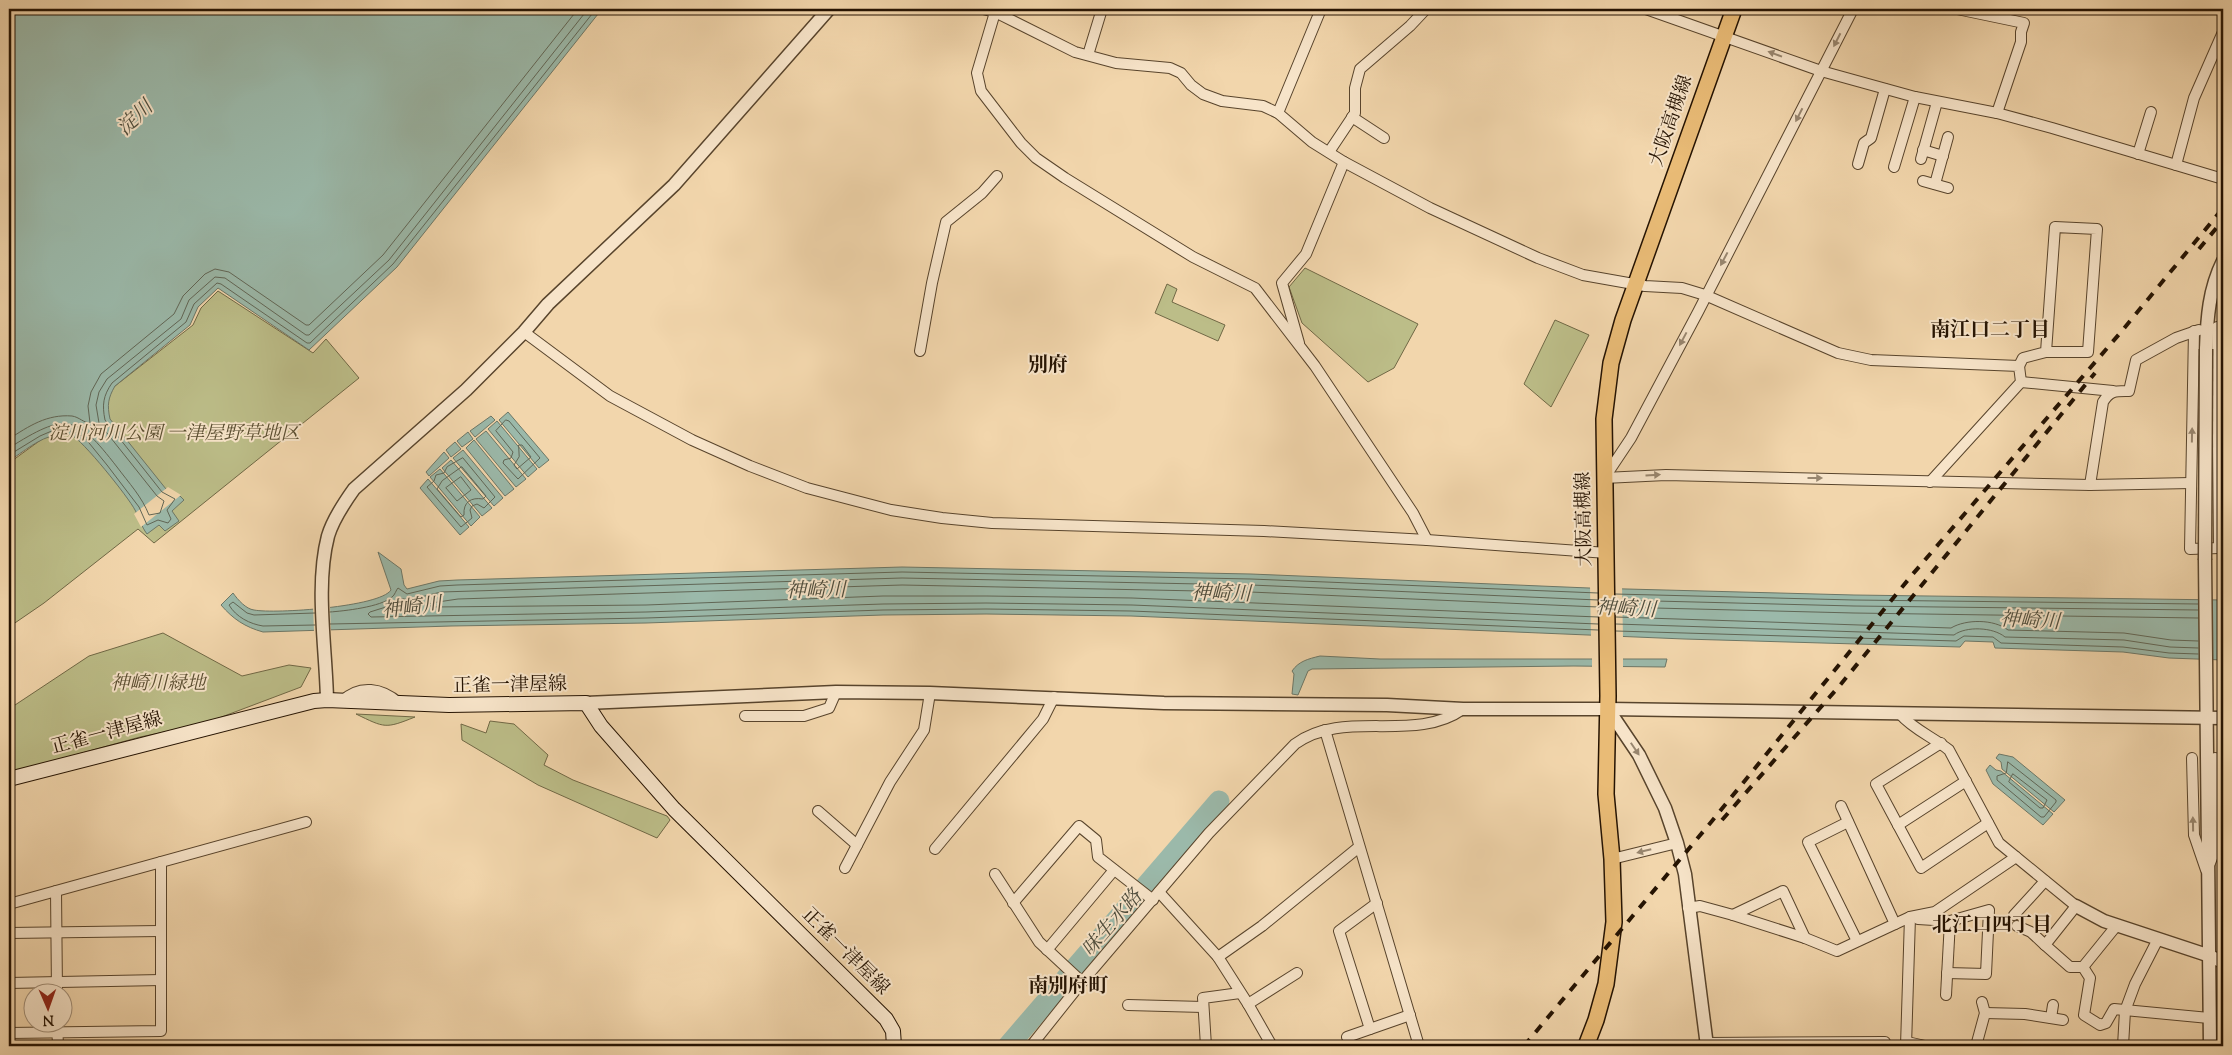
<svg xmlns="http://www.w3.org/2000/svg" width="2232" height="1055" font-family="'Sorts Mill Goudy','Noto Serif JP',serif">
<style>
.green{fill:#bcbd88;stroke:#706845}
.water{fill:#9bb9aa;stroke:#6c7767}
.pier{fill:#f2d6ac}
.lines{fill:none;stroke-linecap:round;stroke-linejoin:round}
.shore{stroke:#606656;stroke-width:1}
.river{stroke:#9bb9aa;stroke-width:21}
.minor-casing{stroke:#58442c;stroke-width:12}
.tertiary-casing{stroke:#58442c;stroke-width:15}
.secondary-casing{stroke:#251302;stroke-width:16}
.primary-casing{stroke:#251302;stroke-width:18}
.minor{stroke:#f7e4c9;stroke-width:10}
.tertiary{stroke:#f7e4c9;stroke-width:12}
.secondary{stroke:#f7e4c9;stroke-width:14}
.primary{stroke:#e9bb76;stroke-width:15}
.rail{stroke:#251302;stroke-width:4;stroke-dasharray:9 9;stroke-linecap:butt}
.tertiary-bridge-casing{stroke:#58442c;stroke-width:15;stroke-linecap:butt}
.tertiary-bridge{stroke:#f7e4c9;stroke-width:12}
.oneway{fill:#98866f}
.labels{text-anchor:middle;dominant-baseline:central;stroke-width:4;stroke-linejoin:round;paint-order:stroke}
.street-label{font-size:19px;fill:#251302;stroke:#f7e4c9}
.park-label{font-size:19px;font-style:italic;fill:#5a4e31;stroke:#f7e4c9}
.water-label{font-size:20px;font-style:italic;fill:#4e4d3d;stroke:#f7e4c9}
.neighbourhood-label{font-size:20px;font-weight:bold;fill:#251302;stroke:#f7e4c9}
</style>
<rect width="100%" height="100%" fill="#f2d6ac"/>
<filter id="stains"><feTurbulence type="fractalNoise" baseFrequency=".004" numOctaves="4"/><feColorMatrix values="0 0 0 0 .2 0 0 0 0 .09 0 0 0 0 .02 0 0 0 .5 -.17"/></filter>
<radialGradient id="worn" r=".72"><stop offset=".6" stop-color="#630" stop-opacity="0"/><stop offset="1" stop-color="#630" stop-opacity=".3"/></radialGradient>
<g class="green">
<polygon points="1305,268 1418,324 1394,368 1368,382 1302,323 1289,287"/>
<polygon points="1167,284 1177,289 1172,302 1225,325 1218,341 1155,313"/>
<polygon points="218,291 313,353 326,339 359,378 154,543 138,529 44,603 9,627 9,463 115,386 193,325 201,308"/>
<polygon points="1555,320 1589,335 1551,407 1524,384"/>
<polygon points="163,633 242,676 289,665 311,668 301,687 203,724 140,737 9,773 9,709 89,656"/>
<path d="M356 714 415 717C385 729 385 728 356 714Z"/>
<polygon points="490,721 514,724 548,755 544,765 573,780 667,816 670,820 657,838 538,785 462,740 461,724 486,733"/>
</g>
<g class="water">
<path d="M9 9H602L397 267 309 350 218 288 198 307 190 325 115 386C108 398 107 405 110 419L166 489 180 496 184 500 172 511 179 521 165 531 159 525 147 534C141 526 140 519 135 510 129 498 82 439 71 435 67 434 59 435 56 435 39 438 23 452 9 461Z"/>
<polygon points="508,412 549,460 539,468 499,420"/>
<polygon points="491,416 495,420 475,437 470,431"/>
<polygon points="497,421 537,469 528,477 488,429"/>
<polygon points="486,431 526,479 516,487 476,439"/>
<polygon points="468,432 473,439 462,447 457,441"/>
<polygon points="474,440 514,489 505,496 466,448"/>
<polygon points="455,442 461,449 451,457 446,450"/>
<polygon points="463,450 503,498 494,506 453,458"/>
<polygon points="444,452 449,458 429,476 426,472"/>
<polygon points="451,460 492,508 482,516 442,468"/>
<polygon points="440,469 480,517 471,526 430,477"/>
<polygon points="428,479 469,527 460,535 420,488"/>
<path d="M378 552 401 569 404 585 407 589 439 581 457 580 902 567 1251 574 1589 588 1854 595 2223 600V660L2169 658 2123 652 1995 648 1993 642 1965 641 1960 647 1684 639 1131 616 986 614 883 615 646 623 451 626 263 632C245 627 233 619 221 605L233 593C238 600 246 609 254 610 275 614 380 607 391 590Z"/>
<path d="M1320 656 1380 659H1667L1665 667 1574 666 1312 669 1308 671 1298 695 1292 694 1294 674 1292 671C1299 661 1308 659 1320 656Z"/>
<polygon points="1999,754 2013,757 2065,800 2054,812 2002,769 2001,762 1996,758"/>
<polygon points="1990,765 1996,770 2001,771 2053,814 2043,825 1993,784 1986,770"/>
</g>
<g class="pier">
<polygon points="168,487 181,495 141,527 134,514"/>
<polygon points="1590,586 1622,586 1623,638 1591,638"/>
<polygon points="330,605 331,632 314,632 313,606"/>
<polygon points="1592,656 1623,656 1623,669 1592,668"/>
</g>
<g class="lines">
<g class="shore">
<polygon points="506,420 509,421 540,458 518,479 503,463 504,460 511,458 513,452 496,431"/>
<path d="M9 439C29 426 47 414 72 416 79 417 84 423 90 423L88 406 91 392 101 374 174 314 183 296 205 274 215 269 229 272 306 325H309L383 255 578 9"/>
<polygon points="519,445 522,445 531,457 517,469 514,465 519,457"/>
<path d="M9 448C66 412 76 414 117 467 129 483 142 497 149 515L160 513 164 501 157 496 99 423 96 405 99 392 107 379 181 319 189 300 215 277 225 278 306 335H309L389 260 588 9"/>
<path d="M9 455 40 436 54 430 73 431 85 438 107 465 139 507 147 525 158 520 168 523 171 519 167 510 175 499 162 492 105 420C102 405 103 396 112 383L186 322 194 304 217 283 221 284 307 343H310L393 264 596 9"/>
<polygon points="463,458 495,497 484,508 477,504 472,506 470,510 472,518 461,527 427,487 434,481 436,475 444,473 447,467"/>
<path d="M462 467 486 496 483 499C471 497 463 502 464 515L461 517 437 489 442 481Z"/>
<polygon points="461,477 471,490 457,501 446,488"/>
<polyline points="1615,594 1854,600 2198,604"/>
<polyline points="1598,600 1251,585 902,578 441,592 409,600 399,598 389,606 370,612 368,614 371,617 646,612 883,604 986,603 1132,605 1598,624"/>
<polyline points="1615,600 1854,606 2198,610"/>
<polyline points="1598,607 1250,592 902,585 458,599 431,603 429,605 432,607 646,605 883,596 987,596 1132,598 1598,617"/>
<polyline points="1615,607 1854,613 2198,618"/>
<path d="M330 612C344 611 381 607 392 597 395 595 396 590 398 588L407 594 440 586 457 585 902 572 1251 579 1598 593"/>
<path d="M315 613 254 615 247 613 233 602 229 605C236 617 250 624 263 626L315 625"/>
<path d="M1616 617 1951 628C1966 619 1994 619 2008 630L2124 633 2171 640 2198 641"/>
<polyline points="330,624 646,618 883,610 986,609 1131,611 1598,630"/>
<path d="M1616 624 1954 635C1966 626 1993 627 2005 637L2124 640 2170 647 2198 648"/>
<polyline points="1616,631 1956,641 1964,636 1993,637 2001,643 2123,647 2169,653 2198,654"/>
<polygon points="2008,762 2056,800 2056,802 2044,817 2041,817 1997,780 1997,776 2006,773"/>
<polygon points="2013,774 2047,800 2043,808 2040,808 2009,782"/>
</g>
<polyline class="river" points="1008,1046 1219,801"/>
<defs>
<g id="minor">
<polyline points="983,9 995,12 1075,52 1116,63 1170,68 1181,73 1191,85 1203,94 1222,101 1263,106 1278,113 1312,142 1344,162 1430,208 1538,258 1583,275 1645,286 1682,288 1705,295 1838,353 1871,360 2019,366 2021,382 1930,482"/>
<polyline points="996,9 977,73 981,91 1021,143 1036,158 1065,178 1193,257 1255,288 1315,366 1413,513 1427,540"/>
<polyline points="1646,9 1821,71 1915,97 1997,113 2052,128 2223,179"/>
<polyline points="1957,9 2024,23 2021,32 2021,42 1997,113"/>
<polyline points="1088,55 1102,9"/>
<polyline points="1278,113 1321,9"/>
<polyline points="1352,117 1384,138"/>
<polyline points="1923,150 1943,156"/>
<polyline points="1329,152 1355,113 1355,88 1360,69 1410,26 1426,9"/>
<polyline points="2138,154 2151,112"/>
<polyline points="1921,159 1937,102"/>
<polyline points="1858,164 1864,143 1871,138 1885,89"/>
<polyline points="2176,165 2194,98 2223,32"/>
<polyline points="1894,167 1915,97"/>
<polyline points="1923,181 1948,188"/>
<polyline points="1935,184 1948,137"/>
<polyline points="2194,331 2190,549 2219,548 2217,327"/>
<polyline points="524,332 610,396 692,440 750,466 807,488 891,510 942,518 992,523 1264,531 1427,540 1607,553"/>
<polyline points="1299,343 1282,283 1306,254 1344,162"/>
<polyline points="920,351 932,283 946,222 982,193 997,176"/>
<polyline points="2019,366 2023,358 2046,352 2088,352 2097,229 2055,227 2046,352"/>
<polyline points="2021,382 2113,391"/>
<polyline points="1605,477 1631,438 1698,312 1853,9"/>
<polyline points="1604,478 1666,475 2090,485 2191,483"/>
<path d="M2090 485 2103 402C2110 390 2116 391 2129 391L2136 360 2176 338 2199 330"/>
<path d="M342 701C360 684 382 688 399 703"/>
<path d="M1900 714C1914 730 1933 737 1949 750L1999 843 2076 906 2045 945 2070 967H2083L2090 978 2084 1015 2100 1025 2106 1023 2114 1009 2209 1018"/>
<polyline points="745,716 804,716 829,708 836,692"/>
<polyline points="1325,730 1419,1046"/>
<polyline points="1941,743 1876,784 1921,868 1988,823"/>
<polyline points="2192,758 2194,835 2206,870"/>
<polyline points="1841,806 1895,924"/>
<polyline points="818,811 857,845"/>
<polyline points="1848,822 1808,842 1857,941"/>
<polyline points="1898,825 1966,781"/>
<polyline points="935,849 1043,719 1054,697"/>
<polyline points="1612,859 1677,843"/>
<polyline points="2210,863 2218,842 2215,758"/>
<polyline points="845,868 890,782 924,730 930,693"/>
<polyline points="995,874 1039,942 1082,982"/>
<polyline points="56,891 57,992"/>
<polyline points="1159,892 1218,957 1248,1004 1272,1046"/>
<polyline points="1013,903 1079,826 1096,840 1098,857 1153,900"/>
<polyline points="9,904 306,822"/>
<polyline points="1688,908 1700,906 1733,915 1805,938 1837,951 1910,917 1935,912 2016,857"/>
<polyline points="1733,915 1783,891 1805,938"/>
<polyline points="2014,915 2045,881"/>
<polyline points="1918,919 1950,921 1989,910 1986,974 1947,973"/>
<polyline points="2017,926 2031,932 2045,945"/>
<polyline points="9,933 160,931"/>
<polyline points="1047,950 1114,870"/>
<polyline points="1218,957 1262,926 1359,847"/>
<polyline points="2083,967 2117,925"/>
<polyline points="9,983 161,980"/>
<polyline points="1946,995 1950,921"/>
<polyline points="1248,1004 1297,973"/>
<polyline points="1128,1005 1203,1007"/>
<polyline points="1985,1013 2025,1014 2063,1020"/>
<polyline points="2051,1018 2053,1005"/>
<polyline points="57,1022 58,1046"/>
<polyline points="1370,1029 1339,931 1377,903"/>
<polyline points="9,1033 161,1031 161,862"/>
<polyline points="1347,1037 1410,1015"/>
<polyline points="1907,1042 1925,1046"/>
<polyline points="1706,1043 1885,1042"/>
<path d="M1031 1046 1082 982 1209 833 1295 744C1344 708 1414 744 1463 709"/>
<polyline points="1206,1046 1203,998 1240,993"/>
<polyline points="1906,1046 1910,917"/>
<polyline points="1976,1046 1985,1013 1982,1002"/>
<polyline points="2123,1046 2125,1011 2135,984 2158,939"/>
</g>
<g id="tertiary">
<path d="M2206 349C2207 318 2209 289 2223 261"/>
<polyline points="2205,560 2210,1046"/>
<path d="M327 700C326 648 315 586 328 536 333 519 344 503 354 489L466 390 524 332 548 304 674 185 829 9"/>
<polyline points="586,703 836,692 930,693 1164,703 1387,705 1463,709 1608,709 2223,718"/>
<polyline points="1608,709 1639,755 1665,808 1677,843 1685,874 1707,1046"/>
<polyline points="2076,906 2104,921 2207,955 2223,962"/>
</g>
<polyline id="secondary" points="9,779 314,701 327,700 449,705 586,703 601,726 674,809 886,1019 893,1031 894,1046"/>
<polyline id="primary" points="1586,1046 1596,1020 1606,984 1614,922 1612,859 1606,794 1608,696 1604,419 1611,363 1623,320 1734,9"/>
</defs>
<use href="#minor" class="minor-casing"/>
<use href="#tertiary" class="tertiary-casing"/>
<use href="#secondary" class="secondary-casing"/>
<use href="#primary" class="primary-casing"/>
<use href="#minor" class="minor"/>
<use href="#tertiary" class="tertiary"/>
<use href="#secondary" class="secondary"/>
<use href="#primary" class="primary"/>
<g class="rail">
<polyline points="2199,249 2223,220"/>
<polyline points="1722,820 1841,684 2095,373"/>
<polyline points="1524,1046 1712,821 1912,575 2121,332 2223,208"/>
</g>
<defs>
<polyline id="tertiary-bridge" points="2205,560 2206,349"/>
</defs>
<use href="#tertiary-bridge" class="tertiary-bridge-casing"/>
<use href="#tertiary-bridge" class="tertiary-bridge"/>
</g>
<defs><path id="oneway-solid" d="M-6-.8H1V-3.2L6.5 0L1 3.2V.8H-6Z" transform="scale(1.25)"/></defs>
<g class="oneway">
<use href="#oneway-solid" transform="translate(1837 40) rotate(117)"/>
<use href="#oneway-solid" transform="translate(1775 54) rotate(-160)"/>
<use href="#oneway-solid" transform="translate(1799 115) rotate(117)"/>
<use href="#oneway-solid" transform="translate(1724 259) rotate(118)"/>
<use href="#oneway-solid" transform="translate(1683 339) rotate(118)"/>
<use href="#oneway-solid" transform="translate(2192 435) rotate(-89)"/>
<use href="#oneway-solid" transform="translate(1653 475) rotate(-3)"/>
<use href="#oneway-solid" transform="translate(1815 478)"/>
<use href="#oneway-solid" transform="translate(1635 749) rotate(56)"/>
<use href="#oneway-solid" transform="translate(2193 824) rotate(-91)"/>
<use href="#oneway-solid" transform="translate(1644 851) rotate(166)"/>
</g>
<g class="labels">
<g class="street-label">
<text transform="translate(1672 121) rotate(-71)">大阪高槻線</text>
<text transform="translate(1585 519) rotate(-91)">大阪高槻線</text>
<text transform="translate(510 686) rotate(-1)">正雀一津屋線</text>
<text transform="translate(107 734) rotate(-15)">正雀一津屋線</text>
<text transform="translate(845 952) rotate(45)">正雀一津屋線</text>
</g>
<g class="park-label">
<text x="174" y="434">淀川河川公園 一津屋野草地区</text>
<text x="158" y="684">神崎川緑地</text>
</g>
<g class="water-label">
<text transform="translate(136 119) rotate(-44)">淀川</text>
<text transform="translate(816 592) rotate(-1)">神崎川</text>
<text transform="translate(1221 595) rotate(1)">神崎川</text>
<text transform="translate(412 609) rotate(-7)">神崎川</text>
<text transform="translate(1626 610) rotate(3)">神崎川</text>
<text transform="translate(2030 622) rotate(3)">神崎川</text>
<text transform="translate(1113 924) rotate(-49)">味生水路</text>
</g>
<g class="neighbourhood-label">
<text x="1990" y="331">南江口二丁目</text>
<text x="1048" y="366">別府</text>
<text x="1992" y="926">北江口四丁目</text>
<text x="1068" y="987">南別府町</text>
</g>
</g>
<rect width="2232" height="1055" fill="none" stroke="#f2d6ac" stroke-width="30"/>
<rect x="10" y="10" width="2212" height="1035" fill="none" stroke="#251302" stroke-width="2.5"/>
<rect x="15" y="15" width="2202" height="1025" fill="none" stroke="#251302"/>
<g transform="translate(48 1008) rotate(178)"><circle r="24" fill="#f7e4c9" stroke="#a39079"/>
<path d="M0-4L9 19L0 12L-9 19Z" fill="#8f2418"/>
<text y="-8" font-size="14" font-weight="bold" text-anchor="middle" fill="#251302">N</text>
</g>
<rect width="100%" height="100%" filter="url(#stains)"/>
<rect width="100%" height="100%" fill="url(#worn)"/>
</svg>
